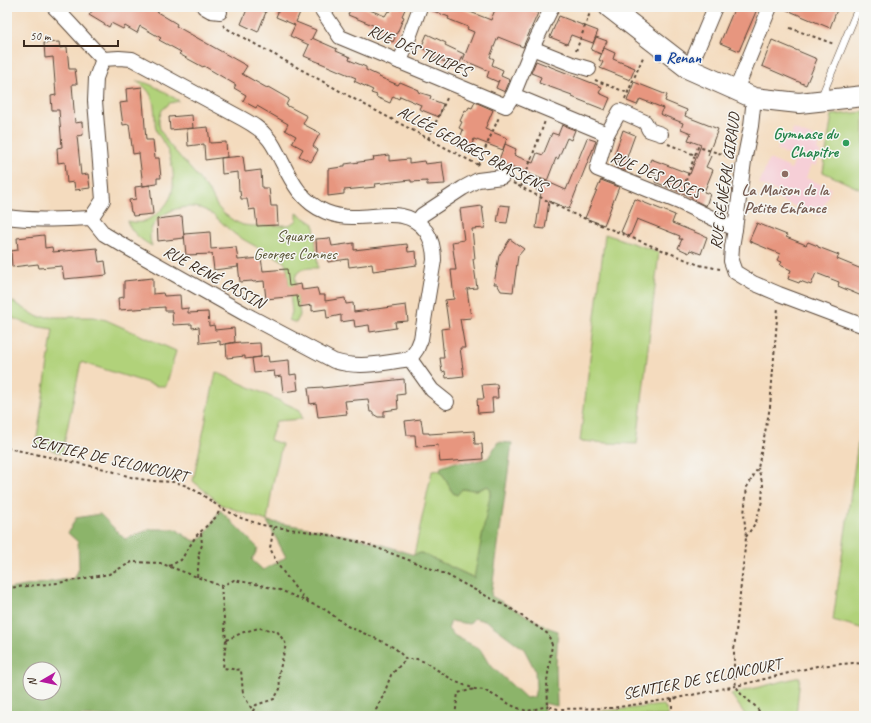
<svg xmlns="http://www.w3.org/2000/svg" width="871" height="723" font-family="Caveat,sans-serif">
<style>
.built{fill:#f6cfd7}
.green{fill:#b1d27a;stroke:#767e4c}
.forest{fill:#8cb46a;stroke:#646f44;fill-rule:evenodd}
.building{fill:#e7967f}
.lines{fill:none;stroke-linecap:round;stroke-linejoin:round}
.service-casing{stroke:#574536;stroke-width:8}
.minor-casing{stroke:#574536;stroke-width:16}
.secondary-casing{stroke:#574536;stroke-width:22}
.path{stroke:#574536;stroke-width:2;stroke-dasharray:3 3;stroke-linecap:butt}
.service{stroke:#fff;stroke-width:7}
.minor{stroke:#fff;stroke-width:14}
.secondary{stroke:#fff;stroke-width:20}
.transit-dot{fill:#1a4fb4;stroke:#f6f6f2;stroke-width:1.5}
.leisure-dot{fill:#2e9e5b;stroke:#f6f6f2;stroke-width:1.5}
.education-dot{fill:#8d6e63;stroke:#f6f6f2;stroke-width:1.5}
.labels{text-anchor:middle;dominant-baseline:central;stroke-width:3;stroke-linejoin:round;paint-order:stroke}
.street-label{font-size:16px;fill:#3b2a1e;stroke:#f6f6f2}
.transit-label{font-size:16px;font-weight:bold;fill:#164399;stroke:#f6f6f2;text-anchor:start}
.leisure-label{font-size:16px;font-weight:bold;fill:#27864d;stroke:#f6f6f2;text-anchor:end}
.education-label{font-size:16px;font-weight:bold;fill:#785e54;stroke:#f6f6f2}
.park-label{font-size:16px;fill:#585435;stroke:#f6f6f2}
</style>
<rect width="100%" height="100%" fill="#f6f6f2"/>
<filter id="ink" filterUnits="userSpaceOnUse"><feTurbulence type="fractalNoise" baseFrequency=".025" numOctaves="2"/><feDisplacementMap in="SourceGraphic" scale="8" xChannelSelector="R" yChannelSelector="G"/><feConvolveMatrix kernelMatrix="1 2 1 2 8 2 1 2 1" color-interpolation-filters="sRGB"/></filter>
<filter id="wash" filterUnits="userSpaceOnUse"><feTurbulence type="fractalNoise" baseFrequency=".012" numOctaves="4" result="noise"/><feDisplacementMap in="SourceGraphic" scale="16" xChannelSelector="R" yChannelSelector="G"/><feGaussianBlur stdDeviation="0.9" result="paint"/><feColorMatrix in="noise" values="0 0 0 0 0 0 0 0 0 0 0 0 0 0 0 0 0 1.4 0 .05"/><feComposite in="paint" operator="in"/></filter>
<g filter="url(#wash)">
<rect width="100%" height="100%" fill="#f4dbbe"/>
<polygon class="built" points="793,129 821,140 817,150 821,152 816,166 811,164 806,178 831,188 820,216 776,199 778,192 759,184 769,159 788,167 788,168 791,169 796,158 777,150 782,137 790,140"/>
<g class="green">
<path d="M136 81C151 82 166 93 179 101L170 103 162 110 159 119V124L160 129 168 143 195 174 211 194 217 206 223 213 234 221 243 225 252 226 289 225 295 222 297 220V213L314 224 318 268C308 268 298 267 295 278L300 315 296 323 289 320 292 312 287 269 285 263 280 259C265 251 250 244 236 235 226 228 216 215 205 210 183 199 140 218 152 246 141 240 132 233 127 221 132 222 137 223 142 222 155 218 168 206 172 193 174 183 174 172 171 162 170 155 167 148 163 142 161 138 157 134 156 129 155 125 155 121 155 117 154 100 152 90 136 81Z"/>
<polygon points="864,112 864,191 823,172 832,115"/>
<polygon points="605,234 659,252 637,444 607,443 580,441"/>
<polygon points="7,298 38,317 94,317 106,320 176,351 166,386 157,386 81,362 62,454 36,444 53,329 33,326 10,317 7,317"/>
<polygon points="216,372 300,410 302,419 276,421 270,440 282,444 273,483 267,521 222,505 193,481"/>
<polygon points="864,400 864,629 833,620"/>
<polygon points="440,470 453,493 457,495 461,489 477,490 488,486 491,490 475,578 421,553 414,555 432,471"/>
<polygon points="800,677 796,716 746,716 731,694"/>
<polygon points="664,705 668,713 668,716 555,716"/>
</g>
<path class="forest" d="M498 442 512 443 491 596 549 628 558 631 556 665 557 706 543 703 545 716H7V589L75 578 79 568 78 542 68 533 76 518 100 514 125 539 151 529H176L185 536 195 541 203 538 220 510 258 548 252 560 263 570 286 557 267 521 320 530 363 539 414 555 421 553 474 578 491 490 488 486 477 490 462 489 457 495 453 493 440 470 441 467 456 462 469 463 488 458ZM474 618 488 622 524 649 535 670 536 688 534 697 526 698 489 664 480 649 455 636 448 629 451 621 469 624ZM30 669H54V693H30Z"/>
<g id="blocks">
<g class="building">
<polygon points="95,7 160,7 157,12 177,24 176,26 247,66 242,74 267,88 268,87 289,99 286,105 307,116 303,124 320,133 313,146 318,150 311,162 299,156 303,149 292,143 296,136 285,130 288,124 257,106 256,108 243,101 246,95 234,88 236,85 204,66 203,67 179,54 181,52 159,40 161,38 140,26 137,33 125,26 123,29 111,23 109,27 89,15"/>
<polygon points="248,7 254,7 266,12 258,32 241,24"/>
<polygon points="280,7 293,7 301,10 296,22 316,30 311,40 312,38 337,49 336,51 350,57 349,60 366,67 366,70 379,76 379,77 398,85 400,82 419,90 418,92 431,96 430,99 443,104 439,117 419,109 421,105 400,96 399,99 393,96 390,103 376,97 377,95 371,93 373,90 354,81 356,78 304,56 309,45 290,36 295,25 276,17"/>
<polygon points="351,7 362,7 385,16 388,11 390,12 392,7 406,7 402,16 404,17 393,42 377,35 380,28 348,15"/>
<polygon points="428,7 457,7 491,20 496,7 523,7 538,13 523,47 498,37 490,57 494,59 492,65 503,70 501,76 510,80 505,92 496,88 499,80 498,82 487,77 489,71 463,60 474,32 467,29 468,27 448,19 449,17 428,9"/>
<polygon points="735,7 758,7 739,51 720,43"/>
<polygon points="780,7 838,7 830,28"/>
<polygon points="559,16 598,31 593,43 571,35 567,44 550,37"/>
<polygon points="427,34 446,43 445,45 464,54 458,67 432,57 433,53 421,48"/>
<polygon points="596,37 607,41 601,54 591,50"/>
<polygon points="772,40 817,59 806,85 762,66"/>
<polygon points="59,42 60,48 67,47 69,69 75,69 77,84 72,84 75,123 82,122 83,135 77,136 81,175 88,174 90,188 75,190 74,182 67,183 65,162 58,163 57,148 62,147 59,110 52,110 51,96 56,95 53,57 45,58 44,43"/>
<polygon points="604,48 615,53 613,59 635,68 630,80 600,68 603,62 599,60"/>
<polygon points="536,61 602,87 599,93 610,98 605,110 572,97 572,95 539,83 541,77 531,73"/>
<polygon points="634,82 667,95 665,101 687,110 685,116 718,129 708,155 711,156 706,167 713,170 704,192 710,194 706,206 692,199 692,197 655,182 657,176 646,171 651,159 690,174 701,145 688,140 691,133 681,129 683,123 660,114 663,108 640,99 637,105 627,101"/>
<polygon points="142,87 146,140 153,140 155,158 159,158 161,178 157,178 157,184 143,186 139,153 133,154 129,124 123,125 120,103 127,102 126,89"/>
<polygon points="475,102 493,110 485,129 507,138 503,150 474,139 469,151 457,146 463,130 459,128 462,122 460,121 465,110 467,111 469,107 472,108"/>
<polygon points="192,115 193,128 170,130 169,117"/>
<polygon points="562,125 575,130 571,140 567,138 558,159 556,158 547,181 498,162 505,144 516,149 514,155 533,163 537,153 543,155 552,133 558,135"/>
<polygon points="208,127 210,143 226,142 227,157 205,160 204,144 188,146 187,129"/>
<polygon points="623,130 635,135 627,157 615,153"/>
<polygon points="587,138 596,141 569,209 549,201 545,229 536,228 541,192 536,190 541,179 566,190"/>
<polygon points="389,155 389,161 409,159 409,163 424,161 425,164 442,162 445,184 427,185 427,181 411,182 411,180 375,184 376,187 344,190 344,194 328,196 328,169 342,167 342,166 345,166 345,164 374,160 373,157"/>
<polygon points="621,155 630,159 626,171 616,168"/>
<polygon points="243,156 245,172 261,170 262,188 269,188 271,206 277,206 278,225 257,226 255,209 249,210 247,199 241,199 240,191 239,191 238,172 222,174 221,158"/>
<polygon points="601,180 619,187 604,225 585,218"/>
<polygon points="150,185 153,214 133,216 132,212 131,212 129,200 136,199 135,187"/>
<polygon points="635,199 675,215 672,223 707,237 701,254 690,250 689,253 678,248 682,239 679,239 680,236 637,219 630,236 621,232"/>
<polygon points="500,205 510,206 507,223 497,222"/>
<polygon points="482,206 485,228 472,229 475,259 473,259 477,288 467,289 471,318 460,319 465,348 460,348 464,376 446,378 445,371 442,372 440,358 444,358 441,329 449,328 445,300 454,299 451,270 456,270 452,242 464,240 460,209"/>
<polygon points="182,216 184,238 158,241 157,219"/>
<polygon points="757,223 787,235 786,237 806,245 808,242 818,246 818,247 839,255 837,259 864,270 864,297 838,286 839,282 816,273 811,285 800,281 799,283 788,279 791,270 780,265 782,262 777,260 780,254 749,241"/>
<polygon points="210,232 211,249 236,247 238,260 261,258 263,271 287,269 289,286 301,284 302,290 317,288 319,295 325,295 325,301 345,298 346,304 353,303 354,312 406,305 408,321 395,322 396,328 370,332 369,325 355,327 354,320 341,322 341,315 327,318 326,309 312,311 312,305 299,307 297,296 266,299 264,281 253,282 252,281 240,282 238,264 238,267 214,270 212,253 212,254 186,255 184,234"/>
<polygon points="44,235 45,248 52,247 53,252 97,248 99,262 105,261 107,275 64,279 62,266 39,268 38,264 12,267 11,251 18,250 17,238"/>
<polygon points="330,238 332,246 354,243 354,250 407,244 408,252 416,251 417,265 373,271 372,264 349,267 348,259 328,262 326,253 317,254 316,239"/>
<polygon points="510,239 524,249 518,256 513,292 501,291 497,284 494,284 499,256"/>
<polygon points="153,278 153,294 163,293 164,296 180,295 181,309 188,308 188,313 208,312 209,326 214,325 215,330 234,328 235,342 220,345 220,341 200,343 199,327 192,328 192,324 173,325 172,311 165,311 165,307 119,310 118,298 124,297 124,281"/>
<polygon points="240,342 240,344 260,343 261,357 245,359 245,356 227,358 226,344"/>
<polygon points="268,356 269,362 289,360 290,375 296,374 298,390 283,392 281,376 275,377 274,371 254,373 252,358"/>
<polygon points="404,379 405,394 397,395 398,409 384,411 384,417 378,417 373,414 373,412 370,412 368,399 345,401 347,414 318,417 316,403 310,404 308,388 323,387 323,388"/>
<polygon points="497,384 498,398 492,398 493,412 478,413 477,399 484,399 482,385"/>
<polygon points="421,419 423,433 429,433 429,434 474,431 475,444 482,444 483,459 440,462 438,445 416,447 415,435 407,435 405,421"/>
</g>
</g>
</g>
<g filter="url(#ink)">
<use href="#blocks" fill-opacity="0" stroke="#574536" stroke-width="1"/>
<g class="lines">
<defs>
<polyline id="service" points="821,98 857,11 864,9"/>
<g id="minor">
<path d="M54 7C71 24 86 42 103 59L119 58 132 59 243 119C252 124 261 129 267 137 273 143 276 151 280 158 291 180 301 202 326 212 334 215 344 217 352 217 378 218 407 206 426 231 432 240 434 249 434 260L421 339 417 349 410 359"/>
<polyline points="204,7 211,11 220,12"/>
<polyline points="320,7 340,37 506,106 513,95"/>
<polyline points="552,7 532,48 513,95 607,134"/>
<polyline points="532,48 572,64 589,69"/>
<polyline points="400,62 420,7"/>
<polyline points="689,69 715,7"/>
<polyline points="736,90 770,7"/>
<polyline points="754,98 751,126 744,161 735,229 732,247 731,261 735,272 753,283 779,294 864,326"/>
<polyline points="661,134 649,130 645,122 620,111 607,134 597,169 679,202 735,229"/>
<path d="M7 217C34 221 63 219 91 218L104 234 126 247 247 315 334 361C359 369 384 363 410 359"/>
<polyline points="91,218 103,200 95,101 96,78 103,59"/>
<polyline points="417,222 422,215 463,188 478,180 502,177"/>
<polyline points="410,359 432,390 447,402"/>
</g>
<polyline id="secondary" points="609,7 689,69 754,98 799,103 864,96"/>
</defs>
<use href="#service" class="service-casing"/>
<use href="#minor" class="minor-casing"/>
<use href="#secondary" class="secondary-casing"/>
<g class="path">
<polyline points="223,25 226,28 367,106 480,166"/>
<polyline points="790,28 834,44"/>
<polyline points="576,51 592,7"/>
<polyline points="595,80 628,93"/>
<polyline points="625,99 644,55"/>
<polyline points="428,139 448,96"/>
<polyline points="668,144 695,155 683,189"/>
<polyline points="695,155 698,147 732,157"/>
<polyline points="478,165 499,117"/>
<polyline points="513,183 571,213 699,265 720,269"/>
<polyline points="521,187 545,121"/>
<polyline points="7,448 105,469 134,478 153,481 175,482 187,486 201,494 221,508 241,518 262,525 324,534 367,544 445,574 513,610 548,634 552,645 547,681 548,706 558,709 612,708 672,699 736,686 817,666 853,663 864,664"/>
<polyline points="274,527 270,548 278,565 296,589 308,602"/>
<polyline points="746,537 756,522 762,501 763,485 758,468"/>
<polyline points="169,566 181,560 196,536 216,517 221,508"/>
<polyline points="197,577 199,559 198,555 202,545 201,533"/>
<polyline points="221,586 226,640 223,668 241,670 243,694 253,711 250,716"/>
<polyline points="7,588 58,583 109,574 132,562 160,563 221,586 234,580 260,585 280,590 326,610 347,626 377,639 395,648 406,659 417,659 425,662 456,682 475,689 484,690 515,707 527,711 548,706"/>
<polyline points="226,640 244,632 259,628 277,631 286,644 279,673 280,689 274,699 256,705 253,711"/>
<polyline points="672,699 672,716"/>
<polyline points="377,716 376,710 384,694 391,675 406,659"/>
<polyline points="455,716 458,693 475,689"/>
<polyline points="763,716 755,706 741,694 736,686 734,673 734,650 746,538 744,514 747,487 758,468 770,407 778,307"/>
</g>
<use href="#service" class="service"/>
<use href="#minor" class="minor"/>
<use href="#secondary" class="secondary"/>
</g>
</g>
<rect class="transit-dot" x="654" y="54" width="8" height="8" rx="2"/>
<circle class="leisure-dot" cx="846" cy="143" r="4"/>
<circle class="education-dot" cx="785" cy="174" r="4"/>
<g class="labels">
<g class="street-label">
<text transform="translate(419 51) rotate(23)">RUE DES TULIPES</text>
<text transform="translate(472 149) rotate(28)">ALLÉE GEORGES BRASSENS</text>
<text transform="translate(656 175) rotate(23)">RUE DES ROSES</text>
<text transform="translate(725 181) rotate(-82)">RUE GÉNÉRAL GIRAUD</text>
<text transform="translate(214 277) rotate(29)">RUE RENÉ CASSIN</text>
<text transform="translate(109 459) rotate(13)">SENTIER DE SELONCOURT</text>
<text transform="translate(702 679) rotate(-11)">SENTIER DE SELONCOURT</text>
</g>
<g class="transit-label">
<text x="666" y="58">Renan</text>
</g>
<g class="leisure-label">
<text x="838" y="134">Gymnase du<tspan x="838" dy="18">Chapitre</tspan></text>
</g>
<g class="education-label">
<text x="785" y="190">La Maison de la<tspan x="785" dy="18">Petite Enfance</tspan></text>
</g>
<g class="park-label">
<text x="295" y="236">Square<tspan x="295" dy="18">Georges Connes</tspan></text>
</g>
</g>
<rect width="871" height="723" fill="none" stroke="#f6f6f2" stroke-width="24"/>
<g transform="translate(42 681) rotate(261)"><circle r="19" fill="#f6f6f2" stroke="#aba49d"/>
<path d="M0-3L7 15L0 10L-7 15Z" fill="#b5179e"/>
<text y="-6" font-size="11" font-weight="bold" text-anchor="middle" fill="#3b2a1e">N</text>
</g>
<path d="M24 40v6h94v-6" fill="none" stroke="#3b2a1e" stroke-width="2"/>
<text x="30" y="40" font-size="12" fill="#3b2a1e" stroke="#f6f6f2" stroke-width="3" paint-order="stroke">50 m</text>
</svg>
